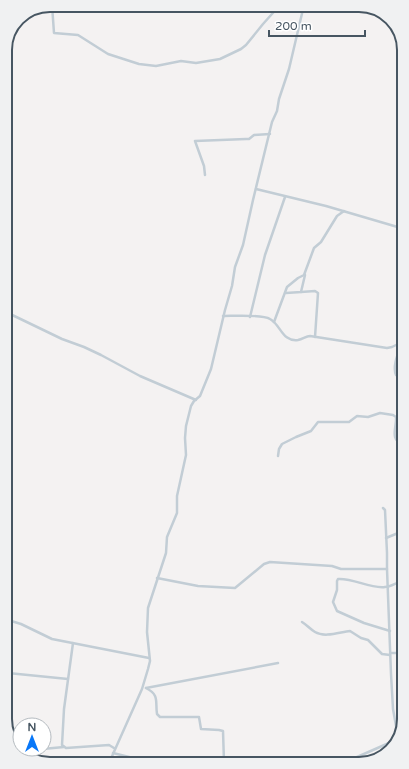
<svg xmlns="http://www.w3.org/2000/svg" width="409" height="769" font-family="'Varela Round',sans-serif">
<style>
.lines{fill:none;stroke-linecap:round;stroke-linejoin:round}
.minor{stroke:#c2cdd5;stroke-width:2.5}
.rim{fill:none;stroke:#475662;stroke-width:2}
</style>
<rect width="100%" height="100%" fill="#f4f2f2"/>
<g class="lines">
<g class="minor">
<polyline points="52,5 54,33 78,35 108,54 139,64 156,66 181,61 196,63 220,59 241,49 246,45 263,24 280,5"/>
<polyline points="205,175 204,166 195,141 246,139 249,139 254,135 270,134"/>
<polyline points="256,189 326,206 401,228"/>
<polyline points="301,292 315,291 318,293 315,337"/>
<polyline points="286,293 301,292 305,275"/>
<polyline points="6,312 62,339 84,347 101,355 140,376 196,400"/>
<path d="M223 316C234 316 262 314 270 319 281 325 282 342 298 340 303 339 306 336 310 336L387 348 392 347 402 342"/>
<polyline points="250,317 265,255 285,197"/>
<polyline points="274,322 287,287 298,278 304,275 314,248 321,242 337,216 344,211"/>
<path d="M402 343C399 352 392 365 396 375L402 377"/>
<path d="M278 456 279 449 282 444 296 437 311 431 318 422H349L357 416 368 417 380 413 393 415 396 417C397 427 389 440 403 444"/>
<polyline points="383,508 385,510 387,553 387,569 391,674 393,709 398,737"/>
<polyline points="386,538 403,531"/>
<polyline points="157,578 198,586 235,588 264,564 270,562 332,566 341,569 387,569"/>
<polyline points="8,620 21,624 52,639 149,658"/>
<path d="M302 622C307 625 310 629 315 632 325 638 340 632 350 631L361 638 368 640 382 654 390 655"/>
<path d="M390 631 364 623 337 611 333 602 337 590V581L338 579C354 578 370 589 385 587 391 587 397 582 403 581"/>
<polyline points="73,643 64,709 62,745 66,748 109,745 114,748"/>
<polyline points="391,653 404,653"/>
<polyline points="8,673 68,679"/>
<path d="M146 688C160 695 155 702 157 714L160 717H199L201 729 219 730 223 731 224 762"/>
<polyline points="146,688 278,663"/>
<polyline points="21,751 64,747"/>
<polyline points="113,753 153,763"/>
<polyline points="348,761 398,739"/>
<polyline points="109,763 142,689 148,669 150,661 147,632 148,608 166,553 167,537 177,513 177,496 186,455 185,438 186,426 191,406 194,401 200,396 211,369 225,310 232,286 235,267 243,245 253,200 272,122 277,111 279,99 289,69 304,5"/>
</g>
</g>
<path d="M0 0H409V769H0ZM50 12H359A38 38 0 0 1 397 50V719A38 38 0 0 1 359 757H50A38 38 0 0 1 12 719V50A38 38 0 0 1 50 12Z" fill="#f0f1f2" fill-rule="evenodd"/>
<path class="rim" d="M50 12H359A38 38 0 0 1 397 50V719A38 38 0 0 1 359 757H50A38 38 0 0 1 12 719V50A38 38 0 0 1 50 12Z"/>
<g transform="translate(32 737)"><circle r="19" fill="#ffffff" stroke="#b5bbc0"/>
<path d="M0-3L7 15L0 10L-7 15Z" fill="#0877f8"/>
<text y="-6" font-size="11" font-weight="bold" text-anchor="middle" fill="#475662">N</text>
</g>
<path d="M269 30v6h96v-6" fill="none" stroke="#475662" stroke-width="2"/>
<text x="275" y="30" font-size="12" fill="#475662" stroke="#ffffff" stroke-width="3" paint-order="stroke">200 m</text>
</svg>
